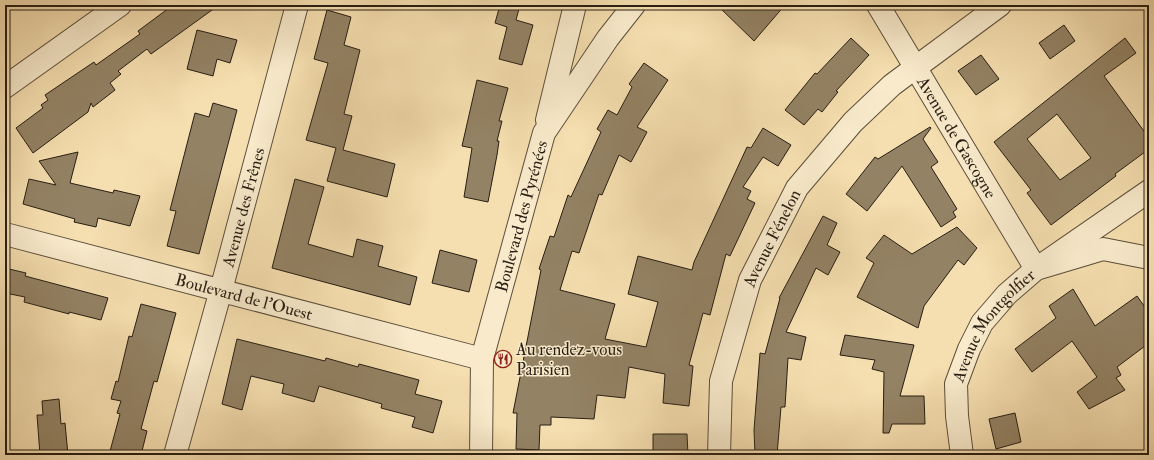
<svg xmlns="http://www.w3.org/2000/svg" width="1154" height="460" font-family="'IM FELL Double Pica',serif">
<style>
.building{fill:#938264;stroke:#281e13;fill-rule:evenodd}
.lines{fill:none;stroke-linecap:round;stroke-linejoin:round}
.street-casing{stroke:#5b4e3a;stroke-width:24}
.street{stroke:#f8eacb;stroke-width:22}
.labels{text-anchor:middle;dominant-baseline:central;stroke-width:3;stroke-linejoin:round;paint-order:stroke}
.street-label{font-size:17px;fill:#281e13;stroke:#f8eacb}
.poi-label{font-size:17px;fill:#281e13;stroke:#f8eacb;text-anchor:start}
</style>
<rect width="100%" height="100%" fill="#f5deaf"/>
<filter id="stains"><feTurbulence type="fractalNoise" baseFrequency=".005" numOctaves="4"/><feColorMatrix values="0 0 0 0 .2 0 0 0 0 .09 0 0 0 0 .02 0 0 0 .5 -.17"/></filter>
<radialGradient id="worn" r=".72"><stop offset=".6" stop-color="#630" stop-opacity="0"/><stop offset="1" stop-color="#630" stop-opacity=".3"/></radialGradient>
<g class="building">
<polygon points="173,5 219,5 151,54 147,49 118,71 121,74 110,83 115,90 93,107 91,103 88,112 33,153 16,128 43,108 41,105 48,100 45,95 94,62 96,65 140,34 138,31"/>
<polygon points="500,5 520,5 516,20 533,25 522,65 499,59 507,27 495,23"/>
<polygon points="717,5 785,5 754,41"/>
<polygon points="327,10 351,17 344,45 360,50 344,114 352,116 343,150 395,164 387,197 327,181 336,148 306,140 328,63 314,59"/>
<polygon points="1064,25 1075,41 1050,59 1039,43"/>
<polygon points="197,30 237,40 230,63 217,59 213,76 187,69"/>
<polygon points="851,38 869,55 836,91 838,92 822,112 818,109 804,125 785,110 815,73 817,74"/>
<path d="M1125 38 1136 53 1104 76 1149 138V149L1115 174 1116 176 1051 225 1027 193 1031 190 994 142ZM1057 114 1091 158 1060 180 1027 139Z"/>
<polygon points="981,55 999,79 976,95 958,71"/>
<polygon points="644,63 668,80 637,127 647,132 631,162 619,155 602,195 599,194 579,253 572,251 560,290 615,304 605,339 646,347 658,302 628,294 638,256 692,270 694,262 747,147 751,148 763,128 791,145 778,166 763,157 743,187 751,191 747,199 755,203 730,256 726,254 710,315 703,313 689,365 693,366 689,406 663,403 665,374 629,367 625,398 597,395 594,419 551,417 551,425 540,425 539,450 516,449 517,413 513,413 541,270 539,269 550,236 554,237 568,195 571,197 601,132 597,129 608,110 617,115 632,87 629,84"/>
<polygon points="477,80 508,88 499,121 502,121 497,141 499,141 497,155 488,202 464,197 472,148 462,146"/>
<polygon points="213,103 237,110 199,254 167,246 176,211 170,210 195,113 209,117"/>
<polygon points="930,127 931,128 923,139 938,162 931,167 957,209 953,212 956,217 941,227 902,166 867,211 846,194 875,157 878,159"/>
<polygon points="78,152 70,183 113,193 114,190 140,196 130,226 98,218 96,227 74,222 75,219 23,204 29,179 56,185 39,161"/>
<polygon points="295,179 324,187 308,244 353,257 357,239 383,246 378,266 417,277 410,305 272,268"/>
<polygon points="823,216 837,223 827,245 840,252 828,275 816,268 786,332 806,337 801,360 788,358 785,407 781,407 777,455 755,455 754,430 760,353 765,354 780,298 779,298"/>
<polygon points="957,227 977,248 964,265 958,260 924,306 918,328 857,297 874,263 866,258 884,235 912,254"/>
<polygon points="440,250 477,260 469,292 432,283"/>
<polygon points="5,268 26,273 25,276 108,298 101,320 69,312 69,314 24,302 25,297 5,293"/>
<polygon points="1073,289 1095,326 1137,296 1149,313 1149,343 1117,367 1121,375 1116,378 1125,390 1089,409 1077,392 1097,377 1072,341 1032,372 1015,349 1056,318 1049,306"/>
<polygon points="141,304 176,313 157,382 154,381 141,429 147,431 141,455 109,455 120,414 117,413 121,401 111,399 116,381 118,382 129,336 132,337"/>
<polygon points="845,335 914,345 900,396 924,396 925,424 892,424 889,433 883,433 884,372 872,369 875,360 840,355"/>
<polygon points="237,339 325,361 326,358 358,367 359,364 419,380 415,394 442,401 433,433 412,427 415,417 381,408 382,404 319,386 314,402 282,393 284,384 251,376 242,410 222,404"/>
<polygon points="59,399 61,424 65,423 68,455 40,455 37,415 43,415 42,401"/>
<polygon points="1015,413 1021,442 996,449 989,419"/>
<polygon points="653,434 687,434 688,455 653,455"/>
</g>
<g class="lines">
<defs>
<g id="street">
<path id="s1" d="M878 5 1036 269 1149 191"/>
<polyline points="5,87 120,5"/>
<polyline points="547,120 575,5"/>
<path id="s2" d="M5 234 482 359"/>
<path id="s3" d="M175 455 221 290 297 5"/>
<path id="s4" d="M481 455 482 359 544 133 608 38 634 5"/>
<path id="s5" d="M719 455 721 381 750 280 797 188 853 122 892 85 1000 5"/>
<path id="s6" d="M962 455 957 416 956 384 969 349 982 323 1007 294 1036 269 1103 249 1149 258"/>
</g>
</defs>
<use href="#street" class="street-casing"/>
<use href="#street" class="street"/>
</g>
<defs>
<symbol id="restaurant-ring" viewBox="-11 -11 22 22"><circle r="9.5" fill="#f8eacb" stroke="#8f2418" stroke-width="1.5"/><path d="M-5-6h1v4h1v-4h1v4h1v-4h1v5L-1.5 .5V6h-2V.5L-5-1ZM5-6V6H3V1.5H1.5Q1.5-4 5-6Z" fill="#8f2418"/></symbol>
</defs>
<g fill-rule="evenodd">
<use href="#restaurant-ring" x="493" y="349" width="20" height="20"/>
</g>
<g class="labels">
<g class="street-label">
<text stroke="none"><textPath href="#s1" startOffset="154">Avenue de Gascogne</textPath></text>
<text stroke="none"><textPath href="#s3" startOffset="257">Avenue des Frênes</textPath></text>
<text stroke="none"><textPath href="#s4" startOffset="244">Boulevard des Pyrénées</textPath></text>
<text stroke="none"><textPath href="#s5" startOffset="226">Avenue Fénelon</textPath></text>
<text stroke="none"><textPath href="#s2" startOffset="247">Boulevard de l'Ouest</textPath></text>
<text stroke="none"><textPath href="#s6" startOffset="142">Avenue Montgolfier</textPath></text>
</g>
<g class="poi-label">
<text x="516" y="349">Au rendez-vous<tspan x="516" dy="20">Parisien</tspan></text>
</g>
</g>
<rect width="1154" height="460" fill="none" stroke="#f5deaf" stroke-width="20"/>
<rect x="6" y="6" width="1142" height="448" fill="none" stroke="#281e13" stroke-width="2"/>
<rect x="10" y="10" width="1134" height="440" fill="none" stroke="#281e13"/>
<rect width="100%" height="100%" filter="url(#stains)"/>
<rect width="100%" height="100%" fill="url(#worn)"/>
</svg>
